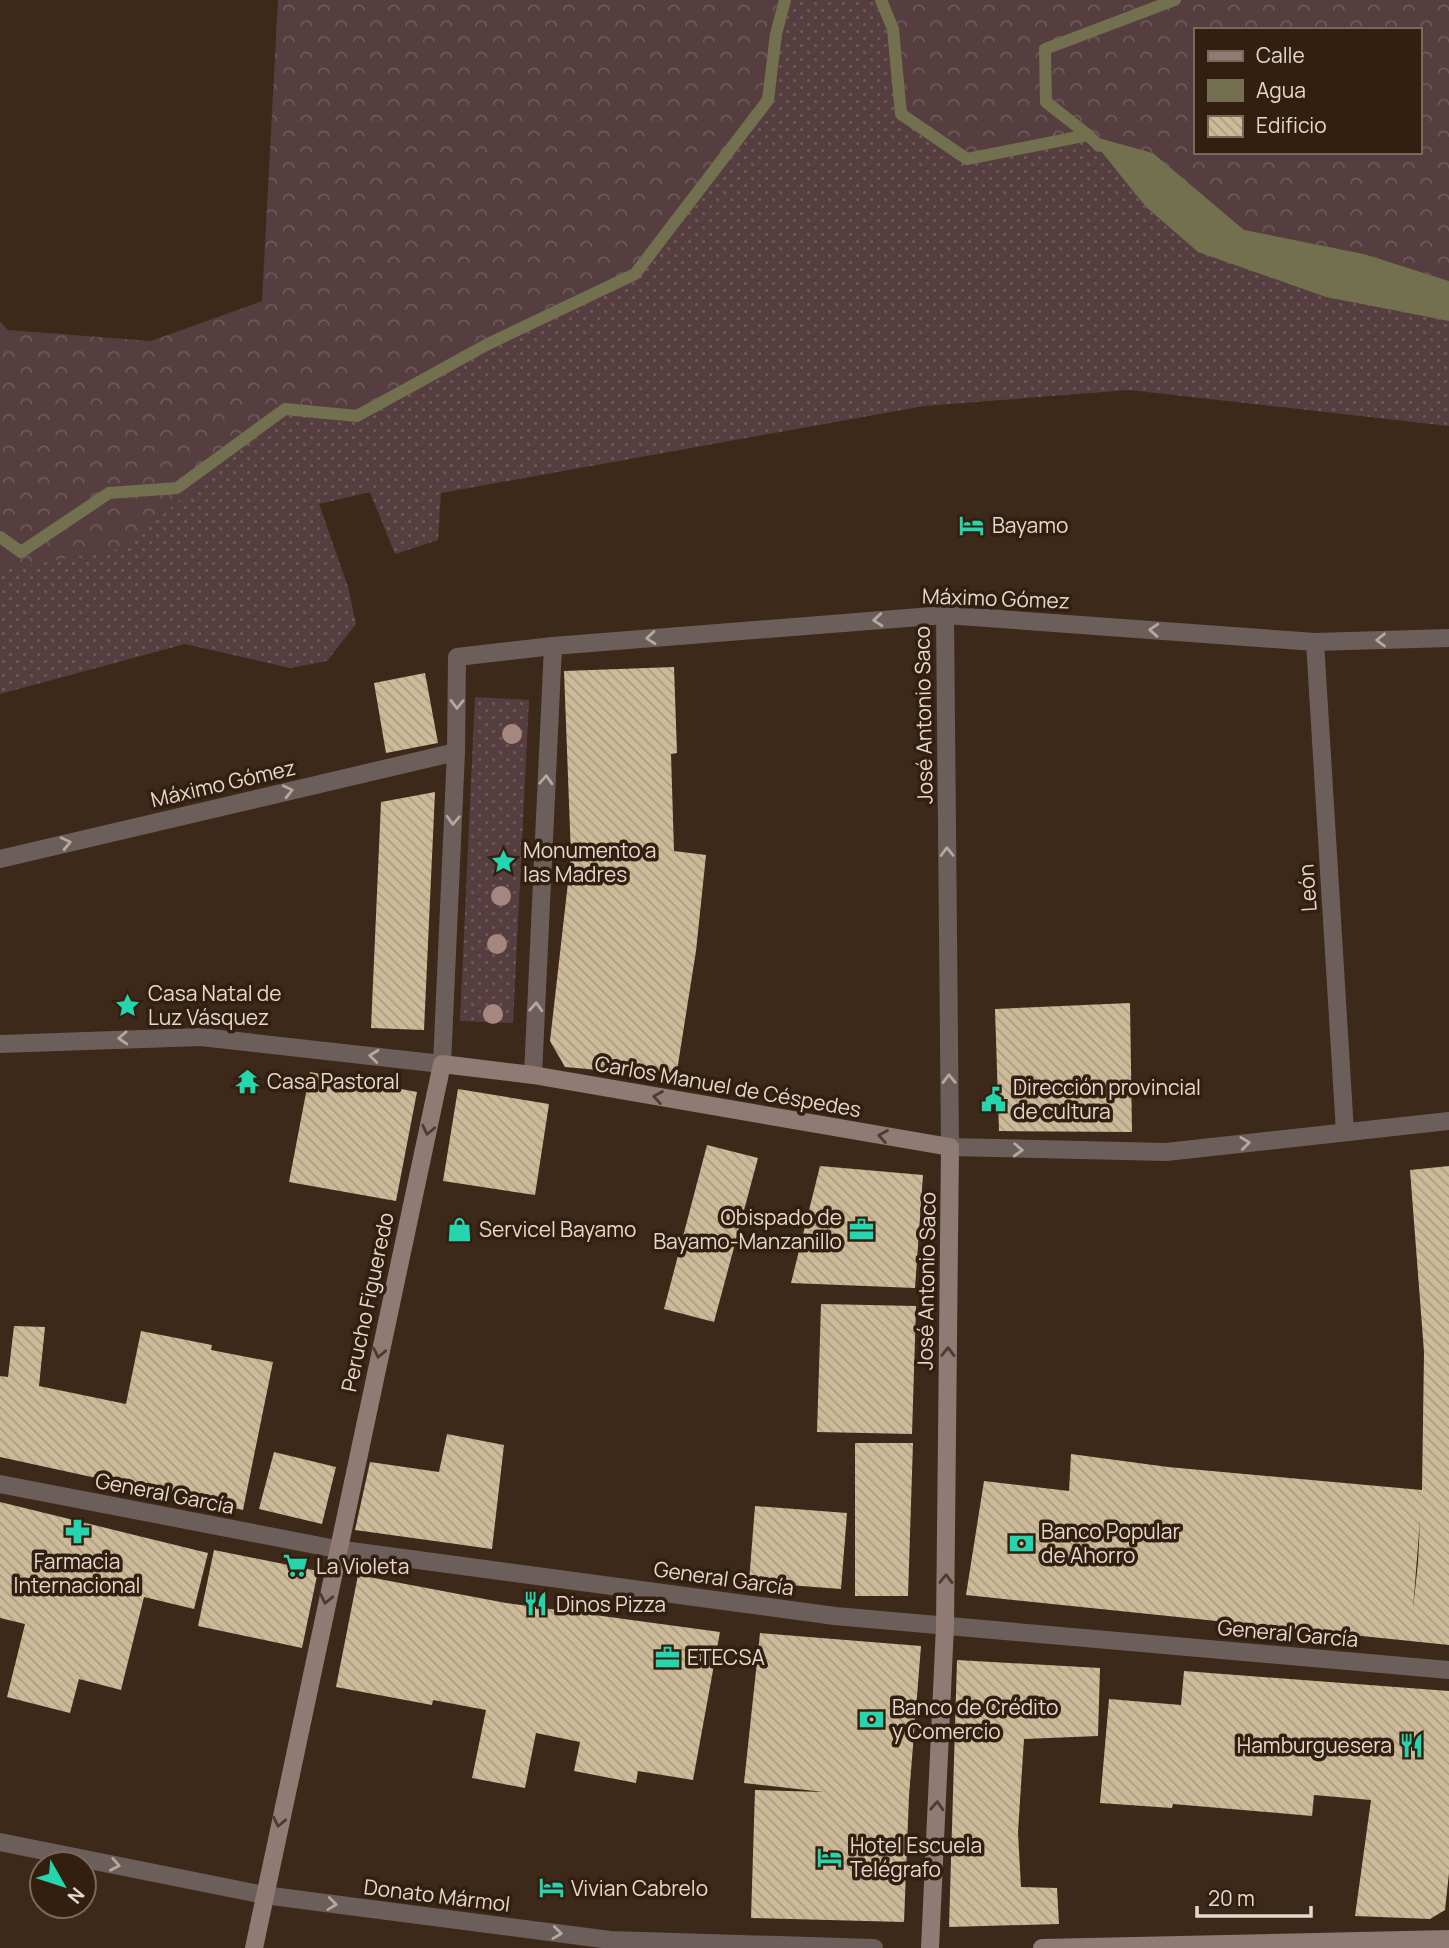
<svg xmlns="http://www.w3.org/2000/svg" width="1449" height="1948" font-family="Manrope,sans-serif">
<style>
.grass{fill:url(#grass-dots)}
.forest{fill:url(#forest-crowns);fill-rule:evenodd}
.water{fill:#72704f}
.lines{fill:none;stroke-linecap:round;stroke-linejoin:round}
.stream{stroke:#72704f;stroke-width:12}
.building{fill:url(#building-back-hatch);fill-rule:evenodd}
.pedestrian{stroke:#6c5f5b;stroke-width:18}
.minor{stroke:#6c5f5b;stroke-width:18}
.tertiary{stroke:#6c5f5b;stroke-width:18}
.secondary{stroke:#8f7a74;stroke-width:18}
.tree{fill:#a68680}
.oneway{stroke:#b5a89f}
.oneway2{stroke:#4f3a2d}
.labels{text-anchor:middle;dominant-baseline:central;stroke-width:7;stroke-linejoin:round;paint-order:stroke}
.poi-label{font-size:21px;fill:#e5d8cd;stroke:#331f0f;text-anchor:start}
.street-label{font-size:21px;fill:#e5d8cd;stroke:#331f0f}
</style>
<defs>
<pattern id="grass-dots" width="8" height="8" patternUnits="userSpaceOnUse" patternTransform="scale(1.75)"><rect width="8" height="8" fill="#563e40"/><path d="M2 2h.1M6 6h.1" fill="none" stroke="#6e595a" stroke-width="1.8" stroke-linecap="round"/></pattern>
<pattern id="forest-crowns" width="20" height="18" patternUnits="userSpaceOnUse" patternTransform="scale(1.75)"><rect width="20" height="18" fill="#563e40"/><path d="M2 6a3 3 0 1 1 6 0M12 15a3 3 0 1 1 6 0" fill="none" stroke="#6e595a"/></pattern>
<pattern id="building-back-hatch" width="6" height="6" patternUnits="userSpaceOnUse" patternTransform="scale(1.75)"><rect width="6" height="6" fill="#ccba99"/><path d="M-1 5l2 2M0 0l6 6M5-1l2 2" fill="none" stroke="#aa9c82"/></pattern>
</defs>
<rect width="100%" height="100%" fill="#3d2919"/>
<g class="grass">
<polygon points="785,0 881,0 893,29 901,114 967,159 1088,135 1145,206 1449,321 1449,426 1129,390 924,406 441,493 438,540 395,554 370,492 319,504 348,587 356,624 327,661 290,668 185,644 0,694 0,537 285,409 357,416 488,344 776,34"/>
<polygon points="475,697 529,700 513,1023 460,1021"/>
</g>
<g class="forest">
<polygon points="278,0 785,0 776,34 768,100 635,274 488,344 357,416 285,409 124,548 0,570 0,322 8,330 151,341 262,301"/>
<path d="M881 0H1449V281L1364 254 1244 231 1153 153 1088 135 967 159 901 114 893 29ZM1195 30H1419V152H1195Z"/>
</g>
<polygon class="water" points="1088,135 1153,153 1244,230 1364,254 1449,281 1449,321 1326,297 1198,252 1145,206"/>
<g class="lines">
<g class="stream">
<polyline points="881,0 893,29 901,114 967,159 1088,135 1099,146"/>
<polyline points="1088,135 1046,102 1045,49 1175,0"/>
<polyline points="0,537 21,552 109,493 177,488 285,409 357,416 488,344 635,274 768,100 776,34 785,0"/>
</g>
</g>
<g class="building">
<polygon points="674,667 677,753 671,754 674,851 706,855 696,951 676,1077 565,1067 550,1041 571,856 564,671"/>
<polygon points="425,673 438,743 386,753 374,683"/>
<polygon points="435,792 424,1030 371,1028 381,802"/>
<polygon points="1130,1003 1132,1132 999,1131 995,1009"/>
<polygon points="310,1072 417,1092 396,1201 289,1182"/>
<polygon points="458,1089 549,1104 535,1195 443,1181"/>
<polygon points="707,1145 758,1158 714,1322 664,1309"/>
<polygon points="820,1166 923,1175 915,1288 791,1283"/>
<path d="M1449 1166V1645L966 1595 984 1481 1069 1491 1071 1454 1168 1467 1422 1490 1424 1352 1410 1170ZM1420 1520 1418 1563 1413 1609Z"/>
<polygon points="821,1304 916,1306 912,1434 817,1432"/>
<polygon points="14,1326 45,1327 39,1386 126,1404 141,1331 212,1345 211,1350 273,1362 243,1510 0,1457 0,1376 8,1377"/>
<polygon points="447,1434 504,1445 492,1549 355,1530 370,1462 439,1472"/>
<polygon points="855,1443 913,1443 908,1596 855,1596"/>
<polygon points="274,1452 336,1467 322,1524 259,1509"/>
<polygon points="0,1502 208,1553 194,1609 144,1597 121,1690 79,1679 70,1713 7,1697 25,1624 0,1618"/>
<polygon points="755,1506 847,1513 841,1589 749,1582"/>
<polygon points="214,1550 318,1571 302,1648 198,1626"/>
<polygon points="358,1575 506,1603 720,1632 693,1780 638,1771 636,1783 574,1771 580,1742 536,1733 525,1788 472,1778 486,1710 433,1700 432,1705 336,1687"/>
<polygon points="760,1633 921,1646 909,1796 904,1922 751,1918 755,1790 824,1792 744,1783"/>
<polygon points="957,1660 1100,1668 1098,1736 1024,1739 1018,1832 1021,1887 1057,1888 1059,1924 949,1927"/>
<polygon points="1184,1671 1449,1691 1449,1873 1445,1910 1430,1919 1355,1916 1371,1800 1314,1795 1312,1816 1173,1804 1172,1808 1100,1803 1109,1699 1181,1705"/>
</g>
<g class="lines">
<g class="pedestrian">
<polyline points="1315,642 1345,1132"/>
<polyline points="0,1484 336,1549 835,1616 1449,1670"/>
</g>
<g class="minor">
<polyline points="945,615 950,1147 1166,1152 1449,1121"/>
<polyline points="456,752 457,657 553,646 945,615 1315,642 1449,638"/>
<polyline points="533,1075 553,646"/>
<polyline points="0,1842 264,1895"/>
</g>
<g class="tertiary">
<polyline points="0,859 456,752 442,1064 201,1037 0,1044"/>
<polyline points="264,1895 610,1940 874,1948"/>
</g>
<g class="secondary">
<polyline points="254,1948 442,1064 533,1075 950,1147 945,1626 930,1948"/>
<polyline points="1042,1948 1449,1939"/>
</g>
</g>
<g class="tree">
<circle cx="512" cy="734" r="10"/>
<circle cx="501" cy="896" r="10"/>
<circle cx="497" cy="944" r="10"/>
<circle cx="493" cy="1014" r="10"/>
</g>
<defs><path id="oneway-chevron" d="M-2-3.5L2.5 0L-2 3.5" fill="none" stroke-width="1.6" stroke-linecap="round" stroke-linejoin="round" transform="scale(1.75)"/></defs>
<g class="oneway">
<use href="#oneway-chevron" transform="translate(878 620) rotate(175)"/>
<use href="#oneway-chevron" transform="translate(1154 630) rotate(-176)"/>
<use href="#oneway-chevron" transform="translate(651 638) rotate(175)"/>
<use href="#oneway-chevron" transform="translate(1381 640) rotate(179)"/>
<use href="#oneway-chevron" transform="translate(457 704) rotate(91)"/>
<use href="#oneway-chevron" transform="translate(546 780) rotate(-87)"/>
<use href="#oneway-chevron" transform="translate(288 791) rotate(-13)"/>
<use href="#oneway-chevron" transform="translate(453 820) rotate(93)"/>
<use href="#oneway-chevron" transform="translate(66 843) rotate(-13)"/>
<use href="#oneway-chevron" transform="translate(947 852) rotate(-91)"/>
<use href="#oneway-chevron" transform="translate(536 1007) rotate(-87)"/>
<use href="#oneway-chevron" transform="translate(123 1038) rotate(177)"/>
<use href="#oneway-chevron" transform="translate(374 1056) rotate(-174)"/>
<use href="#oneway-chevron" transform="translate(949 1079) rotate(-91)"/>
<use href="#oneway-chevron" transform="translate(1245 1143) rotate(-7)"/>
<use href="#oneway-chevron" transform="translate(1018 1150) rotate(2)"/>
<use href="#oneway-chevron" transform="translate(115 1865) rotate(11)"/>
<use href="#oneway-chevron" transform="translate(332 1904) rotate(7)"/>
<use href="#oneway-chevron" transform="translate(557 1933) rotate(7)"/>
</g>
<g class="oneway2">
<use href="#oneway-chevron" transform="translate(658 1097) rotate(-170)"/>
<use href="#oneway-chevron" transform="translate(428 1130) rotate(102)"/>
<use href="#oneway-chevron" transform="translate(883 1136) rotate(-170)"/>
<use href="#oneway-chevron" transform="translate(948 1352) rotate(-89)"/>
<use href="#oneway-chevron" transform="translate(379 1353) rotate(102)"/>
<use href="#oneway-chevron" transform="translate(946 1579) rotate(-89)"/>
<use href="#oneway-chevron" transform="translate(326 1599) rotate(102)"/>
<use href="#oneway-chevron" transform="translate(937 1806) rotate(-87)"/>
<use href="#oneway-chevron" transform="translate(279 1822) rotate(102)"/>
</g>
<defs>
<symbol id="hotel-bare" viewBox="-9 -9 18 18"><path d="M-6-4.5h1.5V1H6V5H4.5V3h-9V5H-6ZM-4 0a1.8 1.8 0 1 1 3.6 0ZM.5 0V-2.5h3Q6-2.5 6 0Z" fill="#25d5ae" stroke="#331f0f" stroke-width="2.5" paint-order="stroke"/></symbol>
<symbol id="sight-bare" viewBox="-9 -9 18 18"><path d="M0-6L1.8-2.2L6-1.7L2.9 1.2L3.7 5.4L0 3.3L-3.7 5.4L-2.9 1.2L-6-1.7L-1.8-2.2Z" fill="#25d5ae" stroke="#331f0f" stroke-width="2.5" paint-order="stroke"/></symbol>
<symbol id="temple-bare" viewBox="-9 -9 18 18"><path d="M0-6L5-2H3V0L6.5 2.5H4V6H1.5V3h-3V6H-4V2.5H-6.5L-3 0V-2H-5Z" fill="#25d5ae" stroke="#331f0f" stroke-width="2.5" paint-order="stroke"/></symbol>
<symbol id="civic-bare" viewBox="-9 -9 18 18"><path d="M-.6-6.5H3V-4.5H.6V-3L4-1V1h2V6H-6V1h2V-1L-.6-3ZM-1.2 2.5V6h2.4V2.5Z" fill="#25d5ae" stroke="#331f0f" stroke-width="2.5" paint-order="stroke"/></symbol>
<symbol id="shop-bare" viewBox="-9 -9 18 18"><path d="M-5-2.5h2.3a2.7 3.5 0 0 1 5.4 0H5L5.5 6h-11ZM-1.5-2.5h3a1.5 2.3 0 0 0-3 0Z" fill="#25d5ae" stroke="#331f0f" stroke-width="2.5" paint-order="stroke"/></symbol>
<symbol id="office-bare" viewBox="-9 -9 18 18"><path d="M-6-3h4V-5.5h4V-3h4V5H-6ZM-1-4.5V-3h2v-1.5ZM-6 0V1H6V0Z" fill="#25d5ae" stroke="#331f0f" stroke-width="2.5" paint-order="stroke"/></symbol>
<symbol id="pharmacy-bare" viewBox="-9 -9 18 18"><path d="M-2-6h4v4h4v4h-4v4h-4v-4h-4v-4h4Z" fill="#25d5ae" stroke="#331f0f" stroke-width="2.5" paint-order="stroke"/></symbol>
<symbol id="bank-bare" viewBox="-9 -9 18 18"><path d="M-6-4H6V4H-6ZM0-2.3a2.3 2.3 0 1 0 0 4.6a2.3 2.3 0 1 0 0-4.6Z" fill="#25d5ae" stroke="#331f0f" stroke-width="2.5" paint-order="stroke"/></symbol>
<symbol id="supermarket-bare" viewBox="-9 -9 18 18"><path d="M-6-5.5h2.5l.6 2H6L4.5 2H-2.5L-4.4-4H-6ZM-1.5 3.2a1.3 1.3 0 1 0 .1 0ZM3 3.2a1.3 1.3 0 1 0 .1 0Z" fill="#25d5ae" stroke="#331f0f" stroke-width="2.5" paint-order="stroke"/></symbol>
<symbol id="restaurant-bare" viewBox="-9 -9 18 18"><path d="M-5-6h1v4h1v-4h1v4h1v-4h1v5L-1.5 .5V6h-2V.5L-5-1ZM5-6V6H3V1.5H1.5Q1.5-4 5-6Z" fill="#25d5ae" stroke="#331f0f" stroke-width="2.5" paint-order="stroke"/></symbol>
</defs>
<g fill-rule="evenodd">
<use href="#hotel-bare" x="954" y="508" width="35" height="35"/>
<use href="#sight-bare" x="486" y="844" width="35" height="35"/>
<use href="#sight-bare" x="110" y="988" width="35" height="35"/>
<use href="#temple-bare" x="230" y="1064" width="35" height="35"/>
<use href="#civic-bare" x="976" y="1082" width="35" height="35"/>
<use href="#shop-bare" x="442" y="1212" width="35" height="35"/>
<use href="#office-bare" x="844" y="1212" width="35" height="35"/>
<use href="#pharmacy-bare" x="60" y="1514" width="35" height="35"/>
<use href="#bank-bare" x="1004" y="1526" width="35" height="35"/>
<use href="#supermarket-bare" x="278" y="1548" width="35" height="35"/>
<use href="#restaurant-bare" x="518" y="1586" width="35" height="35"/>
<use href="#office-bare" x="650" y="1640" width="35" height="35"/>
<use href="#bank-bare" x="854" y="1702" width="35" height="35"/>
<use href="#restaurant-bare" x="1394" y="1728" width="35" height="35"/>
<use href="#hotel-bare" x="812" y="1840" width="35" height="35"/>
<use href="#hotel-bare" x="534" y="1870" width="35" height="35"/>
</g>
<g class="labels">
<g class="poi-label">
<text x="992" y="525">Bayamo</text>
<text x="523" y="850">Monumento a<tspan x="523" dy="24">las Madres</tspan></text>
<text x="148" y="993">Casa Natal de<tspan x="148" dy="24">Luz Vásquez</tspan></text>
<text x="267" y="1081">Casa Pastoral</text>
<text x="1013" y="1087">Dirección provincial<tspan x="1013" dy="24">de cultura</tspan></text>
<text x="842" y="1217" text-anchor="end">Obispado de<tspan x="842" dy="24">Bayamo-Manzanillo</tspan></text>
<text x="479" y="1229">Servicel Bayamo</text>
<text x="1041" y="1531">Banco Popular<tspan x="1041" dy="24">de Ahorro</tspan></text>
<text x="77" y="1561" text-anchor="middle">Farmacia<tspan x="77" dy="24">Internacional</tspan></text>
<text x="316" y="1566">La Violeta</text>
<text x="556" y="1604">Dinos Pizza</text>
<text x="687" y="1657">ETECSA</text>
<text x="892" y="1707">Banco de Crédito<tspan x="892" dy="24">y Comercio</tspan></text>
<text x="1392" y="1745" text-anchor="end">Hamburguesera</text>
<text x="850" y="1845">Hotel Escuela<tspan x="850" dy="24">Telégrafo</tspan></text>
<text x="571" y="1888">Vivian Cabrelo</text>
</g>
<g class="street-label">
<text transform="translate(996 598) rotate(2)">Máximo Gómez</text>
<text transform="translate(923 715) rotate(-91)">José Antonio Saco</text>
<text transform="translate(223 783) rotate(-13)">Máximo Gómez</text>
<text transform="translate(1307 888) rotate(-94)">León</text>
<text transform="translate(728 1086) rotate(10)">Carlos Manuel de Céspedes</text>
<text transform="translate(926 1281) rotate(-89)">José Antonio Saco</text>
<text transform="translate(367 1302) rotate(-78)">Perucho Figueredo</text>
<text transform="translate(165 1493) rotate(11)">General García</text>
<text transform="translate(724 1578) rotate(8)">General García</text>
<text transform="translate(1288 1633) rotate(5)">General García</text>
<text transform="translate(437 1895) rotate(7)">Donato Mármol</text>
</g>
</g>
<rect x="1194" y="28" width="228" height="126" fill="#331f0f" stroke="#7a695b" stroke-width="2"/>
<rect x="1208" y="51" width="35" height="10" fill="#8f7a74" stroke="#7a695b" stroke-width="2"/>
<text x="1256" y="63" font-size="21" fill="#e5d8cd">Calle</text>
<rect x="1208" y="80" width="35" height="21" fill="#72704f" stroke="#7a695b" stroke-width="2"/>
<text x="1256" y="98" font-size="21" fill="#e5d8cd">Agua</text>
<rect x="1208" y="116" width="35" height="21" fill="url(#building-back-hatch)" stroke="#7a695b" stroke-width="2"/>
<text x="1256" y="133" font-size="21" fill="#e5d8cd">Edificio</text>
<g transform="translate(63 1885) rotate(129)"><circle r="33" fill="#331f0f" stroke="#7a695b" stroke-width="2"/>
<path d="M0-5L12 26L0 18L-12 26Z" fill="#25d5ae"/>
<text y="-10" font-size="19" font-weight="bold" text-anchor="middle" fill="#e5d8cd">N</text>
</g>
<path d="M1197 1906v10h114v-10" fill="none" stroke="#e5d8cd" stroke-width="3.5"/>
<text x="1208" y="1906" font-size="21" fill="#e5d8cd" stroke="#331f0f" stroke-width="5" paint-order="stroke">20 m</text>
</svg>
